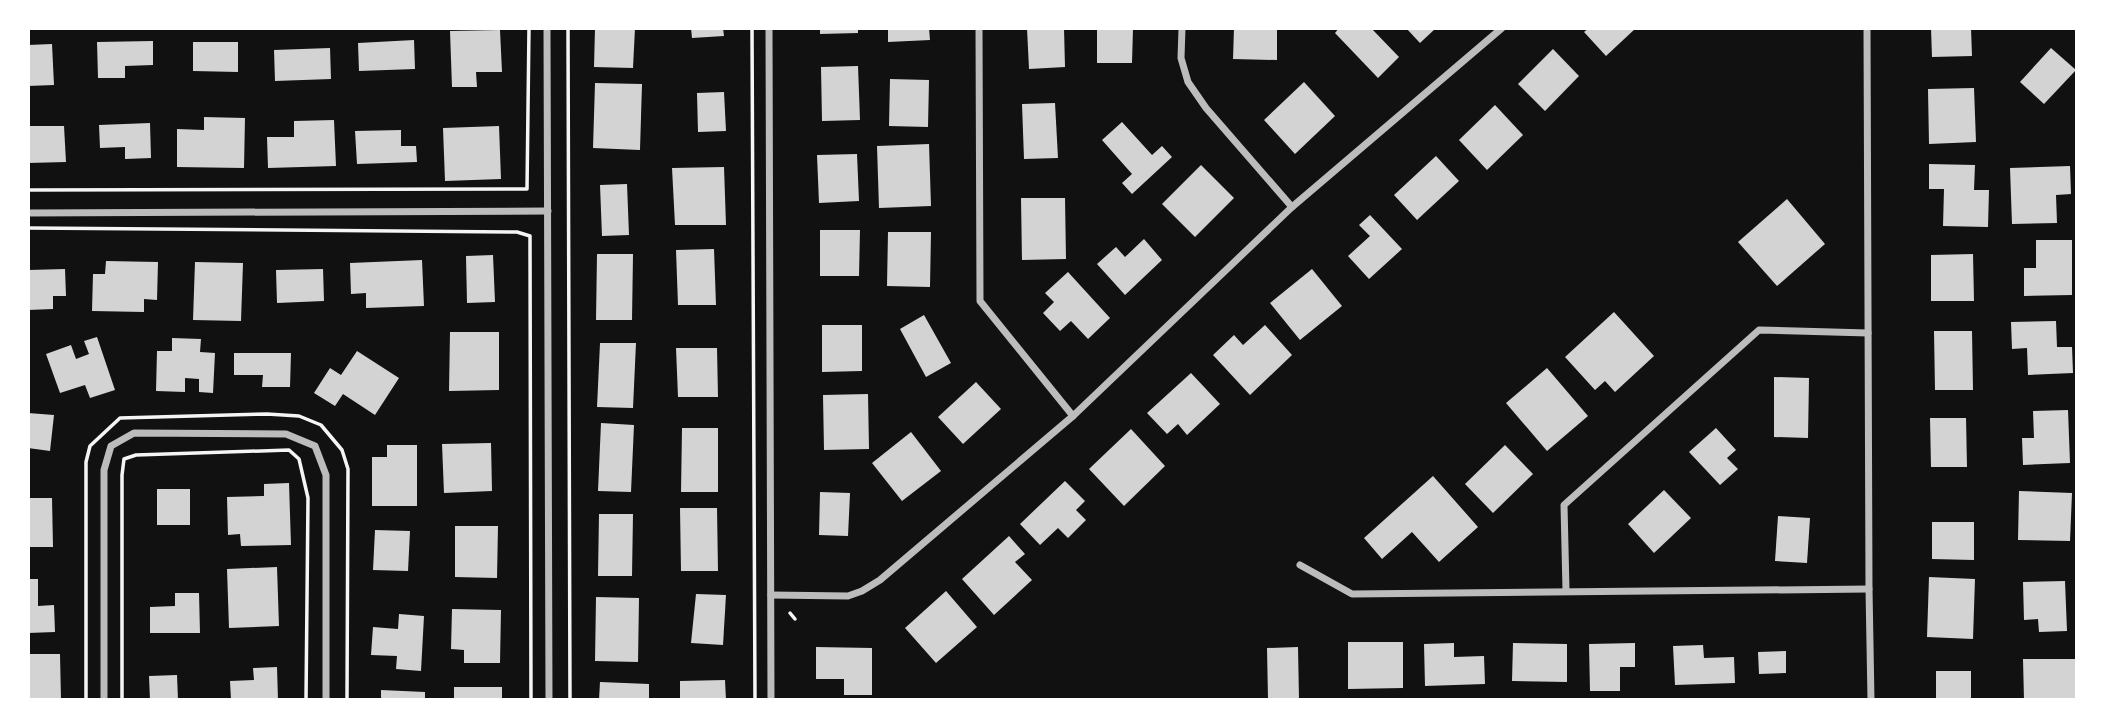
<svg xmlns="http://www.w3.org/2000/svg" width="2105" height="728" font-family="Overpass,sans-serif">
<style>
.building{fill:#d3d3d3}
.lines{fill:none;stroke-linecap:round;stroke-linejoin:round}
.path{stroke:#f5f5f5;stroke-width:3.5}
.minor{stroke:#bcbcbc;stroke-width:7}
</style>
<rect width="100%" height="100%" fill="#111"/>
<g class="building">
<polygon points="595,28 635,28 633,68 594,67"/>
<polygon points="691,28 723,28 724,36 692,38"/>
<polygon points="820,28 858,28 858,33 820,34"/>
<polygon points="888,28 929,28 930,40 888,42"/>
<polygon points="1027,28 1064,28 1065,67 1029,69"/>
<polygon points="1097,28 1133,28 1132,63 1097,63"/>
<polygon points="1234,28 1277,28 1277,60 1233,59"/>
<polygon points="1339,28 1371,28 1399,57 1378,78 1335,33"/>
<polygon points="1406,28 1436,28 1420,43"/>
<polygon points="1589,28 1636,28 1606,56 1584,32"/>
<polygon points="1931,28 1971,28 1972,56 1932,57"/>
<polygon points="500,30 502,72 476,72 477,87 452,87 450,31"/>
<polygon points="414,40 415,69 359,71 358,43"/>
<polygon points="153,41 153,65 125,66 125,78 98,78 97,42"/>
<polygon points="193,42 238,42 238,72 193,71"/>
<polygon points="52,44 54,85 28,86 28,45"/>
<polygon points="330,48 331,79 275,81 274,50"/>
<polygon points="2051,48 2076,70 2044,104 2020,82"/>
<polygon points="1553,49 1579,76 1545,111 1518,84"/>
<polygon points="858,66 860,120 822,121 821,67"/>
<polygon points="890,79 929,80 928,127 889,126"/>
<polygon points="1304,82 1335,116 1295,154 1264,120"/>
<polygon points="595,83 642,84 640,150 593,148"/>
<polygon points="1974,88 1976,142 1929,144 1928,89"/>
<polygon points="724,92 726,131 698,132 697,93"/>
<polygon points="1055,103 1058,158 1024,159 1022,104"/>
<polygon points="1495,105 1523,135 1487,170 1459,140"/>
<polygon points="204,117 245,118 244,168 177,167 177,129 204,130"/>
<polygon points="334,120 336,166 268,168 267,137 294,137 294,121"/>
<polygon points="1122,122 1152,155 1162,146 1172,157 1132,194 1122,183 1132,174 1102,140"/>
<polygon points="150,123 151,158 125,159 125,147 100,148 99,125"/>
<polygon points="28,126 64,126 66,162 28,163"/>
<polygon points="499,126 501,179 445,181 443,128"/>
<polygon points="401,130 401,146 416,146 417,162 357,164 355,131"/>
<polygon points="929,144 931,206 879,208 877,146"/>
<polygon points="857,154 859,201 819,203 817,155"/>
<polygon points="1436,156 1459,181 1417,220 1394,195"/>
<polygon points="1929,164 1975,165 1974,190 1989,190 1988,227 1943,226 1944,189 1929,189"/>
<polygon points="1201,165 1234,198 1195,237 1162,204"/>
<polygon points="2070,166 2071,194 2056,195 2057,223 2012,224 2010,168"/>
<polygon points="724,167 726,225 675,225 672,168"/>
<polygon points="627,184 629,235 602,236 600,185"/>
<polygon points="1021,198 1065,198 1066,259 1022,260"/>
<polygon points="1787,199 1825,244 1777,286 1738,242"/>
<polygon points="1370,215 1402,249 1369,279 1348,256 1370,236 1359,225"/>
<polygon points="820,230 860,230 859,276 820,276"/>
<polygon points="888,232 931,232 930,287 887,286"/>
<polygon points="1144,239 1162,260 1125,295 1097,264 1116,247 1125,257"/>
<polygon points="2036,240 2072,240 2072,295 2024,296 2024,268 2036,268"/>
<polygon points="714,249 716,305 678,305 676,250"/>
<polygon points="597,254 633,254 632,320 596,320"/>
<polygon points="1973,254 1974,301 1931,301 1931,255"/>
<polygon points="493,255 495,302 467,303 466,256"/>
<polygon points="422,260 424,306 366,308 366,293 351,294 350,263"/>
<polygon points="106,261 158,262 157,300 144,299 144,312 92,311 93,274 105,274"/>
<polygon points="195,262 243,263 241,321 193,320"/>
<polygon points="65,269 66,296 53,296 53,309 28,310 28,270"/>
<polygon points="323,269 324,301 277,303 276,270"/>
<polygon points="1312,269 1342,306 1300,340 1270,303"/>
<polygon points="1068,272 1110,318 1088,339 1071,321 1060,331 1043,313 1054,302 1045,293"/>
<polygon points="1614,312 1654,356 1615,392 1605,381 1595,390 1565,357"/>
<polygon points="924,315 951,363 926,377 900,329"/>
<polygon points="2056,321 2057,347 2072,347 2073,373 2028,375 2027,348 2012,349 2011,322"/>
<polygon points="822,325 862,325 862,371 822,372"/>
<polygon points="1265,325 1292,355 1250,395 1213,355 1234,335 1243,345"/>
<polygon points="1934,331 1972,331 1973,390 1935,390"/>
<polygon points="450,332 499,332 499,390 449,391"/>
<polygon points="97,337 115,390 90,398 85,385 60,393 46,354 71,345 76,359 89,354 84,341"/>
<polygon points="172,338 201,339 200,352 215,353 213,393 199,392 199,379 185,378 185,392 156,391 157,351 172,351"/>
<polygon points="600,343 636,343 633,408 597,407"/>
<polygon points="676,348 717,348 718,397 678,397"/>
<polygon points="357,351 399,378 375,415 343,394 335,406 314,393 330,368 341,375"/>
<polygon points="234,353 291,353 290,387 262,387 263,375 234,375"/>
<polygon points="1547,368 1588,416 1547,451 1506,403"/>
<polygon points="1191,373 1220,404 1187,435 1178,424 1167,434 1147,413"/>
<polygon points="1774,377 1809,378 1808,438 1774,437"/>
<polygon points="976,382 1001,409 963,444 938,417"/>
<polygon points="868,394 869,449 824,450 823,395"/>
<polygon points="2068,410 2070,463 2023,465 2022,438 2034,438 2033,411"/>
<polygon points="28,413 54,415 50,451 28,448"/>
<polygon points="1930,418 1966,418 1967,467 1931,467"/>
<polygon points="601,423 634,425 631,492 598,491"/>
<polygon points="682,428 718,428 718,492 681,492"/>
<polygon points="1716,428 1736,450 1727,458 1738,469 1720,485 1689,452"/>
<polygon points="1131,429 1165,466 1124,506 1089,469"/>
<polygon points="911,432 941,471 902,501 872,463"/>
<polygon points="491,443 492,491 444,493 442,444"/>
<polygon points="387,445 417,445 417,506 372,506 372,457 387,457"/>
<polygon points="1505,445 1533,474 1493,513 1465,484"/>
<polygon points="1433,476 1478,527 1439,562 1412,532 1382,559 1364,538"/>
<polygon points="1065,481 1085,501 1076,510 1086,520 1068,538 1058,528 1040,545 1020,524"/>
<polygon points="289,483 291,545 241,546 240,534 228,535 227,497 264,496 264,484"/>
<rect x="157" y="489" width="33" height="36"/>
<polygon points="1664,490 1691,518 1654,553 1628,524"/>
<polygon points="2019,491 2072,493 2070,541 2018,540"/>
<polygon points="820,492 850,493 848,536 819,535"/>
<polygon points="28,498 52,498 53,547 28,547"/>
<polygon points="680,508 717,508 718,571 681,571"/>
<polygon points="599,514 633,514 632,576 598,576"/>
<polygon points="1778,516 1810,518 1807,563 1775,561"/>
<polygon points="1932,522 1974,522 1974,560 1932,559"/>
<polygon points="455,526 498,526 497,578 455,577"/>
<polygon points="375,530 410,531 408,571 373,570"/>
<polygon points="1009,536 1025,554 1015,562 1032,580 994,615 962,579"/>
<polygon points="277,567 279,626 229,628 227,569"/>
<polygon points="1929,577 1975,579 1973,639 1927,637"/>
<polygon points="28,579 38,579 38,606 54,605 55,632 28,633"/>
<polygon points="2065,581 2067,631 2039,632 2038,619 2024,620 2023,582"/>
<polygon points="946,591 977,627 936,663 905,628"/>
<polygon points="175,593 199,593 200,633 150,633 150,607 175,606"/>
<polygon points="696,594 726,595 723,645 691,643"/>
<polygon points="596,597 639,598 638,662 595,661"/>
<polygon points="452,609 501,610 500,663 464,663 464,650 451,649"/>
<polygon points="399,614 424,616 421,671 396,669 397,656 371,655 373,627 398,629"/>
<polygon points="1348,642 1403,642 1403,688 1348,689"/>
<polygon points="1454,643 1454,657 1484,656 1485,684 1425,686 1424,644"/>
<polygon points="1513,643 1567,644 1567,682 1512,681"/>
<polygon points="1635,643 1635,667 1620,667 1620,691 1590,691 1589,644"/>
<polygon points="1703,645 1704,658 1734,657 1735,683 1675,685 1673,646"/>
<polygon points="816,647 872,648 872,695 844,695 844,679 816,679"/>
<polygon points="1298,647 1299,699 1268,699 1267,648"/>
<polygon points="1786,651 1786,673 1759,674 1758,652"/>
<polygon points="28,654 60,654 61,700 28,700"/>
<polygon points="2023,659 2076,659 2076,700 2024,700"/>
<polygon points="277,667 278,700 231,700 230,681 254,680 253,668"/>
<rect x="1936" y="671" width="35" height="29"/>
<polygon points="177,675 178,700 150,700 149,676"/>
<polygon points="725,680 726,700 680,700 680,681"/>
<polygon points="600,682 649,684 649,700 599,700"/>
<rect x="454" y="687" width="48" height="13"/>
<polygon points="381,690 425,692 425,700 381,700"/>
</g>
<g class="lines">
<g class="path">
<polyline points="568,28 570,700"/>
<polyline points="752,28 755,700"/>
<polyline points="28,190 527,189 529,28"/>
<polyline points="28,228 517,232 530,236 531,700"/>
<polyline points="790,613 795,619"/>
<polyline points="86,700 86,462 90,446 120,418 267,414 299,416 321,425 342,450 348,469 347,700"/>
<polyline points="122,700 122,475 124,459 136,455 289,450 299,459 308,498 306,700"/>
</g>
<g class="minor">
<polyline points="547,28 549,700"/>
<polyline points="769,28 771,700"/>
<polyline points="979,28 980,301 1073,416"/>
<polyline points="1182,28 1181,58 1188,82 1206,108 1292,207"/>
<polyline points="1867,28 1869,589 1871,700"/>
<polyline points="28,213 548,211"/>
<polyline points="1300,565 1352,594 1869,589"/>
<polyline points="1566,590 1564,505 1759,330 1868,333"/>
<polyline points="771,595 848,596 862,591 880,580 1073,416 1292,207 1502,28"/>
<polyline points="104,700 104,470 111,446 134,433 286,434 315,446 326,475 326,700"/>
</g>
</g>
<rect width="2105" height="728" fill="none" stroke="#ffffff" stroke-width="60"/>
</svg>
